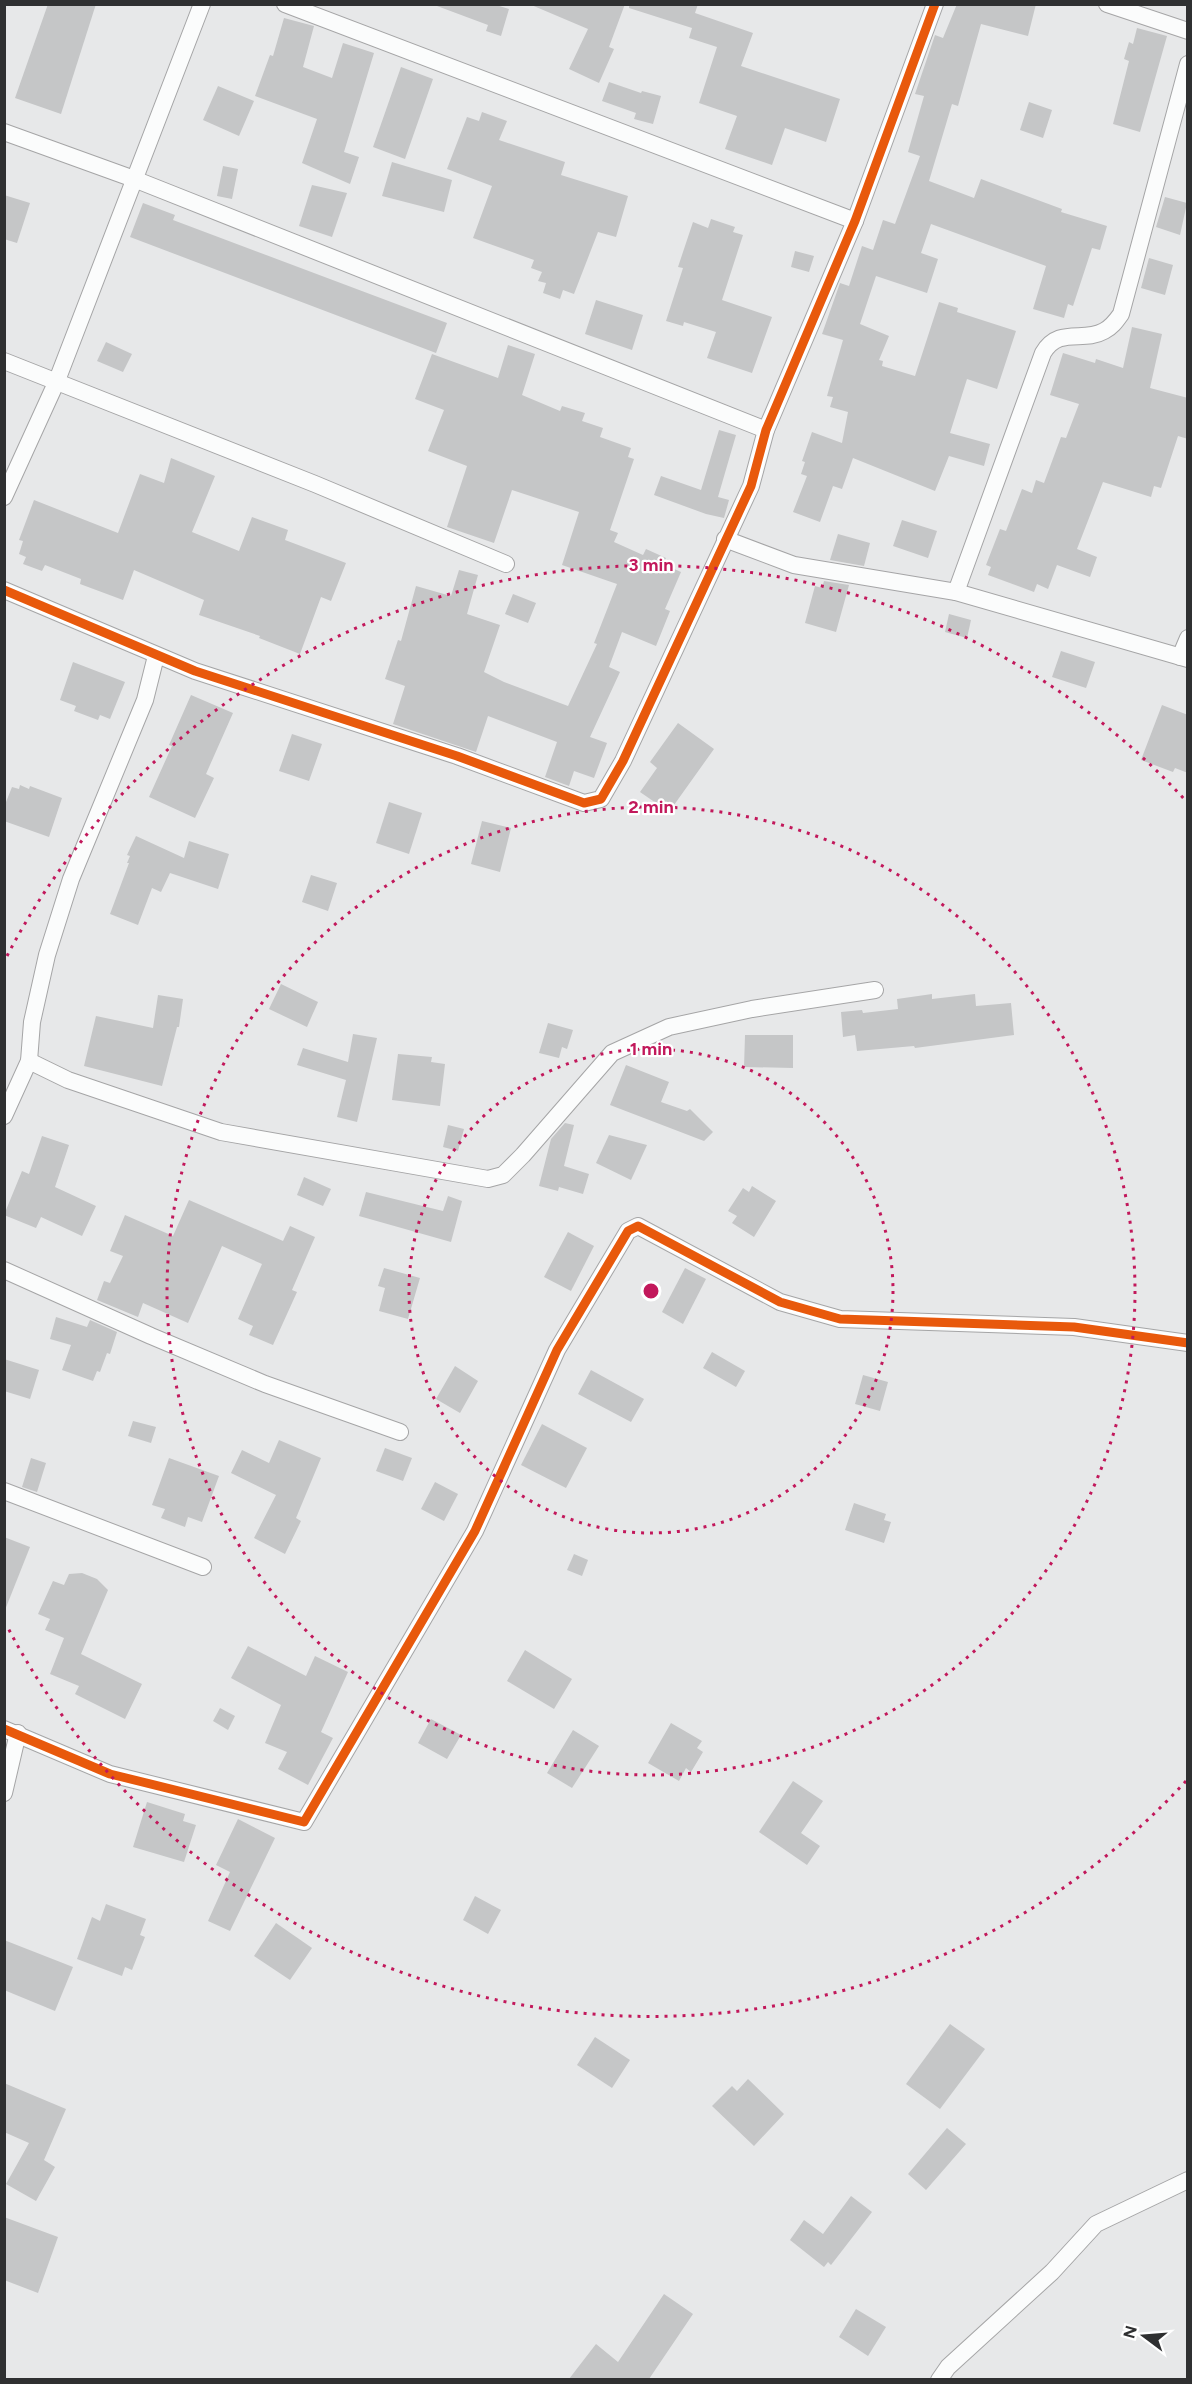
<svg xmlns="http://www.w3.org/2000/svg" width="1192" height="2384" font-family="Figtree,sans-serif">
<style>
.building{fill:#c5c6c7}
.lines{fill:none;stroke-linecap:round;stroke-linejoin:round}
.minor-casing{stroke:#a5a5a6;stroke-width:18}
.minor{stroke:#fbfcfc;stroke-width:16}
.cycleway-casing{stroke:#fff;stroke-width:13}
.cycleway{stroke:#e8590c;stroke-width:9}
.ring{fill:none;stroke:#c2185b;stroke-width:3;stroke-dasharray:3 6}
.centre{fill:#c2185b;stroke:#fff;stroke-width:3}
.ring-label{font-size:18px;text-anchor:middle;font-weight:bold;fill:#c2185b;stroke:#fff;stroke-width:4.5;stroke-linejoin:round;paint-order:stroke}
</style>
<rect width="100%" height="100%" fill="#e7e8e9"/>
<g class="building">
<polygon points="48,4 96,4 61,114 15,98"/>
<polygon points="438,4 493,4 509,9 501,36 486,31 488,25 437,6"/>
<polygon points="529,4 625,4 609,47 614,49 599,83 569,69 588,29"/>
<polygon points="629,4 698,4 695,13 753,33 741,66 840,99 826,142 785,128 772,165 725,149 737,116 699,103 717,47 689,38 692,28 629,8"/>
<polygon points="957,4 1036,4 1028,36 981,24 958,106 952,104 929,181 974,198 981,179 1062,209 1061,212 1107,226 1100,250 1092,248 1073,306 1068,304 1064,318 1033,309 1046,266 931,224 921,253 938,259 927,293 876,276 860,324 889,336 879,360 883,361 882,366 915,376 939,302 958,308 957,312 1016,331 997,389 967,379 950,433 990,444 984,466 949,456 935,491 853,458 842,489 833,486 820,522 793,512 807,476 801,474 805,462 802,461 812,432 842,443 848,412 830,407 833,397 827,396 843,340 822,334 840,283 849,286 862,246 873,250 883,220 895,224 920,156 908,152 924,96 915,94 935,35 943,38"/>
<polygon points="284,18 314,26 303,67 332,78 343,43 374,53 344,152 359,157 350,184 302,163 317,119 255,96 270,55 273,56"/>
<polygon points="1137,28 1167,36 1140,132 1113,124 1129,61 1124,59 1129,42 1133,44"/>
<polygon points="401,67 433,79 405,159 373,147"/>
<polygon points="609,82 641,93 642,91 661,96 653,124 634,119 636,113 602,101"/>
<polygon points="218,86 254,101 239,136 203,120"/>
<polygon points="1029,102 1052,110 1043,138 1020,130"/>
<polygon points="482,112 507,121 499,140 565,162 561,175 628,196 616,237 598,232 574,294 563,290 560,299 543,293 546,283 538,281 542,272 531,268 534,260 473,238 492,186 447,169 467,117 479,121"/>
<polygon points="392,162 452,180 444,212 382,196"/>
<polygon points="223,166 238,169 232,199 217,196"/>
<polygon points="312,185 347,193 332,237 299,226"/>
<polygon points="4,195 30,203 17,243 4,239"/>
<polygon points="1165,197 1187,203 1180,235 1156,227"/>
<polygon points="143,203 175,215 173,220 447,323 436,353 130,237"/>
<polygon points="711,219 735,227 733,232 743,235 722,300 772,317 752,373 707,358 716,332 684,322 683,326 666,321 683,268 678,267 693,222 708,228"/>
<polygon points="795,251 814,256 809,272 791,267"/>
<polygon points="1149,258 1173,265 1165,295 1141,288"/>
<polygon points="596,300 643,315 632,350 585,334"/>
<polygon points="1132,327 1162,334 1150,388 1188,398 1188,439 1178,436 1161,488 1154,486 1151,497 1103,482 1077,549 1097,557 1090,577 1057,565 1048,589 1037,584 1034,592 988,575 991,567 986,565 1000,529 1006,531 1022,489 1032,493 1036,480 1044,483 1061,437 1066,438 1079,404 1050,395 1063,353 1095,363 1096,359 1123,368"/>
<polygon points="106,342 132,354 123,372 97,361"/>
<polygon points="508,345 535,354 522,395 560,411 562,406 585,413 582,421 603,428 600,437 631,448 628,457 634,459 610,530 618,533 614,542 643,555 646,549 666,558 663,564 681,572 665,609 670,611 656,646 622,632 609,667 620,672 590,737 607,743 594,778 574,771 569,786 545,777 557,742 488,716 476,752 393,724 405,686 385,679 398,640 401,641 416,586 451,596 459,570 478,575 467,614 500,625 484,672 504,682 568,706 597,644 594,643 617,584 562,565 579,512 512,490 494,543 447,527 467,466 428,451 444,410 415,399 432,354 498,378"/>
<polygon points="719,430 736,435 718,497 729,500 724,518 706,514 654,495 661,476 701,490"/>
<polygon points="171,458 215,476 192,532 239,551 252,517 288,530 285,540 346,563 331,601 321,597 300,654 259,638 260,636 199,615 204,600 134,570 123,600 80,584 81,579 45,565 42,571 23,564 26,557 19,554 23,541 19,540 34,500 118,533 140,474 164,483"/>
<polygon points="902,520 937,531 928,558 893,546"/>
<polygon points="838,534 870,543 864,566 830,560"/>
<polygon points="824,581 849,585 836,632 805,623 815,586 822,588"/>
<polygon points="513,594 536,603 528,623 505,614"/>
<polygon points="949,614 971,620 967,638 945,632"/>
<polygon points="1061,651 1095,662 1086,688 1052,677"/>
<polygon points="73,662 125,682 110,719 100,715 98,720 74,711 76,706 60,700"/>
<polygon points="191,695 233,713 206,774 214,778 195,818 149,797 172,746 169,745"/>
<polygon points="1162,705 1188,715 1188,773 1175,768 1173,772 1141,760"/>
<polygon points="678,723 714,749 669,812 640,792 657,768 650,762"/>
<polygon points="292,734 322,744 309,781 279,771"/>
<polygon points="20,785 29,789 30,786 62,798 49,837 4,821 4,807 12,787 19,789"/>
<polygon points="389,802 422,813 409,854 376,843"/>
<polygon points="482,821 511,828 500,872 471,864"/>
<polygon points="136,836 184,858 189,841 229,854 218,889 170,873 161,892 152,888 138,925 110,914 129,863 127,863 130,856 127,855"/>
<polygon points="311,875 337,883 328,911 302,902"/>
<polygon points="281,984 318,1002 307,1027 269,1009"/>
<polygon points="932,994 932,999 975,994 976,1006 1011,1003 1014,1035 915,1048 914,1046 857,1051 855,1035 843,1037 841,1012 862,1010 863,1013 898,1009 897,999"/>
<polygon points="158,995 183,999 179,1027 177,1027 162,1086 84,1066 96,1016 153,1028"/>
<polygon points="548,1023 573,1030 567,1049 562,1047 559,1058 539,1053"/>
<polygon points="353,1034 377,1038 357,1122 337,1117 346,1080 297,1065 303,1048 348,1062"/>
<polygon points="745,1035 793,1035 793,1068 744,1067"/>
<polygon points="398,1054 432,1057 431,1062 445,1064 440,1106 392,1100"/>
<polygon points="626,1065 669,1082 661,1102 687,1111 690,1109 713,1132 704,1141 610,1105"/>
<polygon points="565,1123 574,1125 564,1166 589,1174 583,1194 559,1187 558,1191 539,1186 551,1139"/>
<polygon points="448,1125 464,1129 458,1151 443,1147"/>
<polygon points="609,1135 647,1145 631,1180 596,1163"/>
<polygon points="42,1136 69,1145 55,1187 96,1206 82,1236 41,1217 36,1228 4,1215 22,1171 29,1174"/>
<polygon points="304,1177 331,1189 323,1206 297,1195"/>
<polygon points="752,1186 776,1201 754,1237 732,1223 737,1216 728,1211 743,1188 749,1192"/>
<polygon points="366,1192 443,1211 448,1196 462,1201 451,1242 359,1216"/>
<polygon points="189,1200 283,1241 290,1226 315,1237 292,1290 297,1292 273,1345 249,1335 253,1326 238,1319 262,1264 222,1246 188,1323 143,1303 138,1317 97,1300 104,1281 110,1283 123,1256 110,1251 125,1215 173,1236"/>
<polygon points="568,1232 594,1246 571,1291 544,1277"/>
<polygon points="384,1268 420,1278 408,1319 379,1311 385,1288 378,1286"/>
<polygon points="685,1268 706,1279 683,1324 662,1312"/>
<polygon points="56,1317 87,1327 90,1320 117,1332 110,1354 107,1353 100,1372 97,1371 93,1381 62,1370 71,1345 50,1339"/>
<polygon points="712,1352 745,1371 736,1387 703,1368"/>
<polygon points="4,1359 39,1370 30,1399 4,1391"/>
<polygon points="455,1366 478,1381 460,1413 436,1399"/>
<polygon points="591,1370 644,1399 631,1422 578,1394"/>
<polygon points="863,1375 888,1382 880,1411 855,1404"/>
<polygon points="133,1421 156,1427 151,1443 128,1436"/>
<polygon points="542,1424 587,1448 566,1488 521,1465"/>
<polygon points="279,1440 321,1458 296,1518 301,1521 285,1554 254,1538 276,1495 231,1473 242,1450 269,1463"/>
<polygon points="385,1448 412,1458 403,1481 376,1471"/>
<polygon points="31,1458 46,1463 37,1492 22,1487"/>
<polygon points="169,1458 219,1476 202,1522 188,1517 185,1527 161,1518 165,1509 152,1505"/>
<polygon points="435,1482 458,1494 444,1521 421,1509"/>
<polygon points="854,1503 886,1514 884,1520 891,1522 884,1543 845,1530"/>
<polygon points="4,1537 30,1547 5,1610 4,1610"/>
<polygon points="574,1554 588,1560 582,1576 567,1570"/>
<polygon points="82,1573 97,1579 108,1590 81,1654 142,1684 125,1719 75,1694 79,1686 50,1674 64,1638 45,1630 50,1619 38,1614 53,1581 64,1585 69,1574"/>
<polygon points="248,1646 306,1676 315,1656 348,1672 321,1732 333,1738 308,1785 278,1769 287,1752 265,1743 281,1705 231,1678"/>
<polygon points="525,1650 572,1679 554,1709 507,1681"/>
<polygon points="220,1708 235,1716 228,1730 213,1721"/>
<polygon points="431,1719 461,1735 447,1759 418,1743"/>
<polygon points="671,1723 702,1741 697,1748 703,1752 691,1772 686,1768 679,1781 648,1763"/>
<polygon points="573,1730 599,1746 572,1788 547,1773"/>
<polygon points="793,1781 823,1801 801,1833 820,1846 807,1865 759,1832"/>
<polygon points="147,1802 185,1814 183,1821 196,1825 184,1862 133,1847"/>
<polygon points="238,1819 275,1838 230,1931 208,1921 230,1872 216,1865"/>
<polygon points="475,1896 501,1910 488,1934 463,1920"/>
<polygon points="106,1904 146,1919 140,1935 145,1937 132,1970 125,1967 122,1976 77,1959 92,1917 100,1921"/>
<polygon points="276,1923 312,1948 290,1980 254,1956"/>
<polygon points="4,1940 73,1967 55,2011 4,1990"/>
<polygon points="950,2024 985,2049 940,2109 906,2084"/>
<polygon points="595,2037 630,2060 612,2088 577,2065"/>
<polygon points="748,2079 784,2114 754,2146 712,2106 732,2086 737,2091"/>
<polygon points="4,2083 66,2109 44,2160 55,2167 36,2201 6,2184 29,2143 4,2132"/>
<polygon points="947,2128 966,2144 926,2190 908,2174"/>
<polygon points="851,2196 872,2212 831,2265 828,2262 824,2267 790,2240 804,2220 823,2234"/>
<polygon points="4,2217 58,2237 38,2293 4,2280"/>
<polygon points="664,2294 693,2314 649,2379 569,2379 596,2344 618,2362"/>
<polygon points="856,2309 886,2327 868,2356 839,2337"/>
</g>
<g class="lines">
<defs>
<g id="minor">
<polyline points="285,4 855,221"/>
<polyline points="1107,4 1188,31"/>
<polyline points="4,132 134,179 766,430"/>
<polyline points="4,361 315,484 506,564"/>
<polyline points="4,497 56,383 202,4"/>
<polyline points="725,539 794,565 956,592 1188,659"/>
<polyline points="4,590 195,671 457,756 584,803 601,799 623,761 751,486 766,430 855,221 935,4"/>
<path d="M956 592 1043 353C1059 326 1083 343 1104 331 1112 327 1116 321 1121 314L1188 64"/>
<polyline points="1180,657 1188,638"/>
<polyline points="29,1061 68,1080 221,1132 488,1179 503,1175 523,1155 612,1053 669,1027 752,1009 875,990"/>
<polyline points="4,1116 29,1061 32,1022 47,955 71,879 145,700 156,656"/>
<polyline points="4,1270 151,1336 265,1384 400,1432"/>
<polyline points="4,1491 203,1567"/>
<polyline points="4,1729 110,1774 304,1822 475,1531 557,1350 628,1231 638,1226 780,1302 840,1319 1074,1327 1188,1343"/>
<polyline points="4,1793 18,1733"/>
<polyline points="939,2380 948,2367 1052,2272 1096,2224 1188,2180"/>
</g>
</defs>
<use href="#minor" class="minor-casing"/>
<use href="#minor" class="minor"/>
<defs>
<g id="cycleway">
<polyline points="4,590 195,671 457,756 584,803 601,799 623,761 751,486 766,430 855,221 935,4"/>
<polyline points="4,1729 110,1774 304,1822 475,1531 557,1350 628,1231 638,1226 780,1302 840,1319 1074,1327 1188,1343"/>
</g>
</defs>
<use href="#cycleway" class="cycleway-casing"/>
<use href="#cycleway" class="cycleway"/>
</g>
<g class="ring">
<circle cx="651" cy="1291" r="242"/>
<circle cx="651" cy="1291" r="484"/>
<path d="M1186 1781A726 726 0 0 1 7 1626M7 956A726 726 0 0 1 1186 801"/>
</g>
<circle cx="651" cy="1291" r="9" class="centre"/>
<g class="ring-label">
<text x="651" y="571">3 min</text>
<text x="651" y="813">2 min</text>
<text x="651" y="1055">1 min</text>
</g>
<rect width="1192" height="2384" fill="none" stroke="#2f3031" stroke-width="12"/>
<g transform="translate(1144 2336) rotate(286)" stroke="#ffffff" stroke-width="4.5" paint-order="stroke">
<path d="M0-4.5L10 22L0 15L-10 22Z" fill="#2f3031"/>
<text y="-9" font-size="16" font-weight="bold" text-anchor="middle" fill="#2f3031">N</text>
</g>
</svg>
